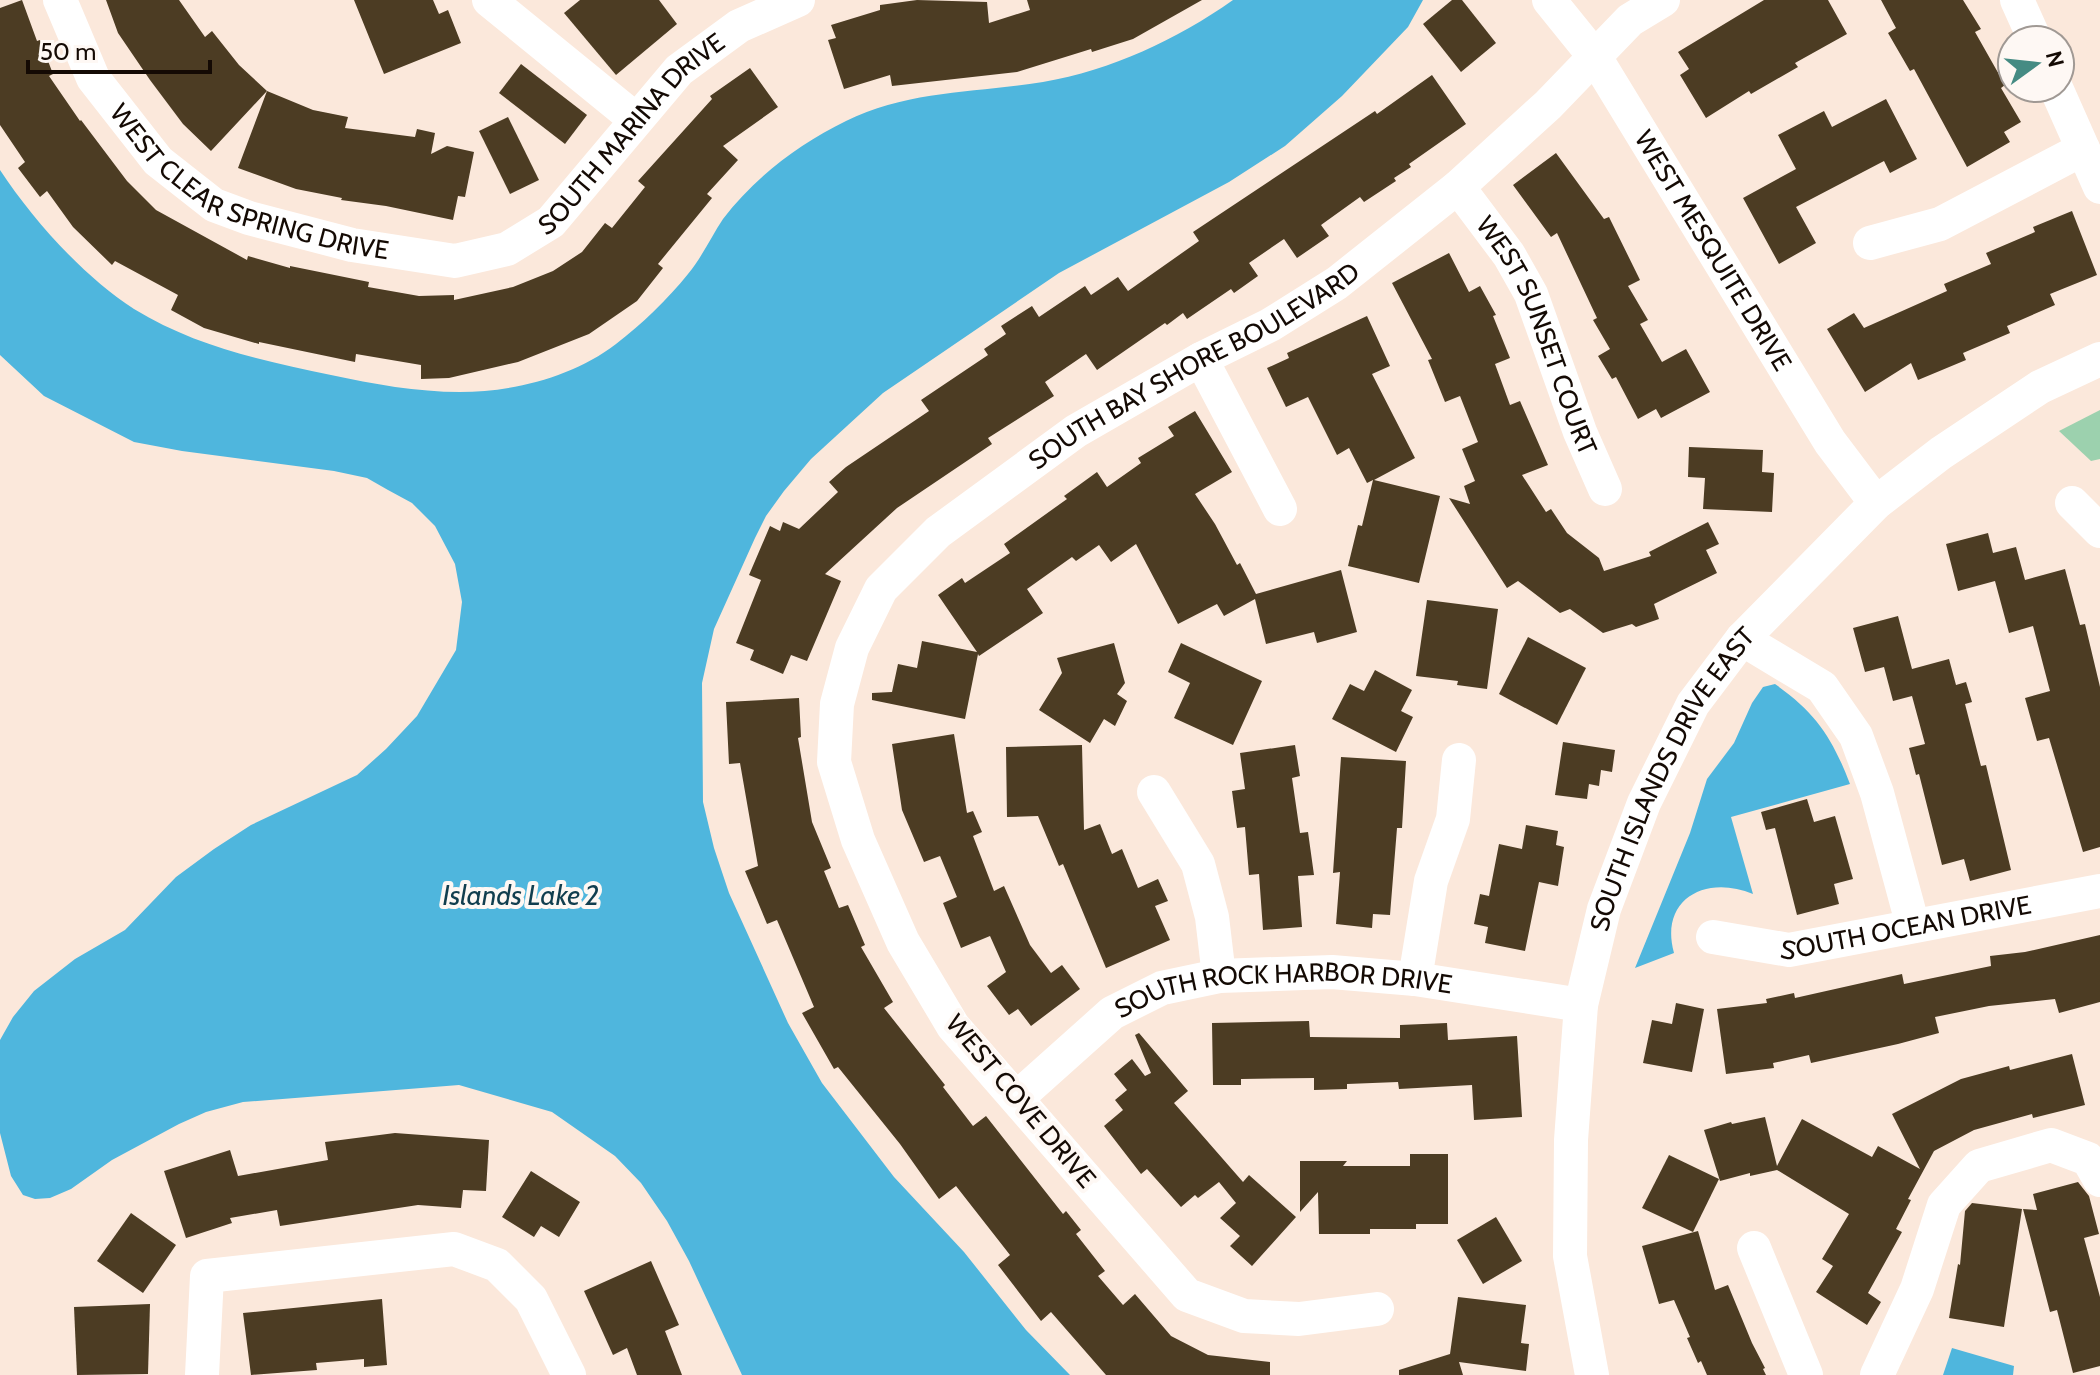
<svg xmlns="http://www.w3.org/2000/svg" width="2100" height="1375" font-family="Cabin,sans-serif">
<style>
.green{fill:#9cd1ae}
.water{fill:#4fb6dd}
.building{fill:#4c3c23}
.lines{fill:none;stroke-linecap:round;stroke-linejoin:round}
.minor{stroke:#fff;stroke-width:34}
.labels{text-anchor:middle;dominant-baseline:central;stroke-width:8;stroke-linejoin:round;paint-order:stroke}
.street-label{font-size:26px;fill:#140a04;stroke:#fef8f4}
.water-label{font-size:28px;font-style:italic;fill:#113e4f;stroke:#fef8f4}
</style>
<rect width="100%" height="100%" fill="#fbe8db"/>
<polygon class="green" points="2100,410 2100,459 2091,461 2059,431"/>
<g class="water">
<path d="M1233 0H1423L1408 27 1342 96 1285 146 1229 182 1059 273 883 393 811 459 784 491 766 516 755 538 714 629 702 683 703 802 714 848 729 893 788 1023 822 1083 894 1177 964 1252 1026 1330 1070 1375H742L689 1261 667 1221 641 1183 615 1156 552 1112 459 1085 243 1102 206 1112 179 1124 112 1160 71 1189 50 1198 35 1199 23 1195 11 1176 0 1133V1040L13 1017 34 991 75 959 125 930 176 877 214 849 251 825 357 775 386 749 417 716 456 650 462 602 455 564 435 526 412 503 388 490 367 478 334 471 182 451 134 442 44 396 0 355V170C33 220 83 276 134 309 194 346 263 361 331 375 373 384 417 392 460 392 513 392 573 377 616 344 642 324 667 300 688 274 702 257 711 237 723 219 755 177 799 144 846 121 909 90 976 93 1043 82 1112 70 1176 40 1233 0Z"/>
<path d="M1775 684C1816 713 1832 737 1850 784L1731 817 1753 894C1706 874 1659 899 1674 953L1635 968 1690 833 1707 779 1734 743 1752 703 1763 687Z"/>
<polygon points="1952,1348 2014,1366 2013,1375 1943,1375"/>
</g>
<g class="building">
<polygon points="22,0 37,41 40,40 53,74 49,76 80,121 81,120 127,181 156,210 247,260 248,256 290,268 290,266 369,282 368,287 419,296 454,295 454,300 513,287 553,271 582,252 605,223 612,228 645,187 638,181 712,99 710,96 750,68 778,107 723,146 738,160 707,194 712,198 658,264 663,268 637,301 589,334 518,362 449,378 421,379 421,365 356,354 355,362 259,342 259,344 204,328 171,310 178,295 115,261 112,265 73,227 47,191 40,197 18,168 25,162 0,125 0,8"/>
<polygon points="106,0 179,0 205,37 212,31 239,65 267,91 211,151 183,124 150,80 118,33"/>
<polygon points="354,0 433,0 439,14 448,10 461,43 384,74"/>
<polygon points="580,0 659,0 677,24 616,75 564,13"/>
<polygon points="917,0 987,2 989,23 1030,10 1027,0 1202,0 1133,39 1092,52 1091,49 1017,72 892,86 890,75 844,89 828,40 836,38 831,25 880,10 880,5"/>
<polygon points="1452,0 1462,0 1496,43 1461,72 1423,24"/>
<polygon points="1764,0 1828,0 1847,34 1795,63 1798,67 1751,94 1749,91 1706,118 1680,75 1689,69 1678,52"/>
<polygon points="1881,0 1963,0 1981,29 1975,32 2005,85 2001,88 2021,122 2004,132 2010,142 1967,167 1914,69 1910,71 1888,33 1896,28"/>
<polygon points="521,64 587,115 565,144 499,93"/>
<polygon points="1432,75 1466,124 1409,164 1411,167 1394,178 1396,181 1364,202 1360,197 1321,225 1329,236 1297,258 1284,239 1249,263 1258,276 1234,293 1231,289 1187,319 1183,313 1167,325 1165,323 1097,370 1086,354 1045,382 1054,396 988,438 992,444 897,508 825,574 841,581 807,661 791,655 783,674 750,660 754,650 736,643 761,580 749,575 770,526 780,531 783,522 799,529 838,492 829,482 846,467 929,411 921,400 988,355 984,349 1006,334 1001,326 1032,306 1039,317 1085,286 1091,295 1118,277 1128,291 1199,241 1193,232 1375,111 1377,114"/>
<polygon points="267,91 313,110 348,117 345,128 415,137 417,129 435,133 431,154 447,146 474,152 465,197 458,196 453,220 386,206 341,200 342,198 296,189 238,168"/>
<polygon points="1886,99 1917,159 1890,173 1884,161 1796,207 1816,243 1779,264 1743,198 1796,169 1778,135 1824,111 1832,127"/>
<polygon points="508,117 539,180 510,194 479,131"/>
<polygon points="1556,153 1604,219 1609,217 1640,280 1628,286 1648,320 1640,324 1662,362 1686,349 1710,392 1661,418 1656,409 1638,419 1616,377 1612,379 1598,356 1610,349 1593,320 1597,318 1557,233 1551,237 1513,185"/>
<polygon points="2072,211 2097,275 2050,294 2055,305 2007,326 2010,333 1963,353 1966,360 1918,380 1911,363 1865,392 1827,329 1854,313 1864,328 1947,291 1944,284 1991,264 1986,253 2035,232 2033,227"/>
<polygon points="1449,253 1469,292 1480,286 1496,315 1493,316 1510,358 1495,364 1510,405 1520,401 1548,465 1522,475 1546,512 1551,509 1567,533 1599,558 1604,571 1651,556 1649,552 1708,522 1719,544 1706,550 1717,573 1654,604 1659,619 1636,627 1632,624 1603,633 1570,609 1560,613 1518,581 1507,588 1449,498 1470,504 1464,486 1475,481 1462,449 1478,442 1460,396 1445,402 1428,360 1432,359 1392,283"/>
<polygon points="1367,316 1390,366 1372,374 1415,458 1374,480 1440,496 1419,583 1348,566 1358,525 1362,526 1373,480 1367,483 1349,448 1337,455 1308,397 1286,407 1267,368 1289,358 1287,353"/>
<polygon points="1195,411 1232,472 1195,494 1215,524 1237,565 1240,563 1256,594 1341,570 1357,632 1317,643 1314,632 1266,644 1255,599 1224,616 1217,604 1178,624 1136,544 1111,562 1099,545 1076,561 1072,557 1027,589 1043,613 979,656 978,654 965,719 872,700 872,693 892,692 898,664 917,668 922,641 977,652 938,595 962,578 965,583 1010,553 1004,544 1067,499 1064,496 1097,472 1107,487 1141,463 1138,458 1174,436 1168,427"/>
<polygon points="1689,447 1763,450 1762,472 1774,473 1772,512 1703,509 1705,478 1688,477"/>
<polygon points="1988,533 1993,553 2016,547 2025,580 2065,569 2080,625 2085,624 2100,687 2100,847 2083,852 2049,738 2037,741 2025,698 2050,691 2033,626 2009,633 1995,581 1958,591 1946,544"/>
<polygon points="1427,600 1498,609 1487,689 1457,685 1458,681 1416,676"/>
<polygon points="1898,616 1912,669 1949,659 1956,685 1966,682 1972,702 1965,704 1981,766 1986,765 2011,870 1970,881 1964,859 1942,865 1919,774 1916,775 1909,748 1925,744 1912,696 1893,701 1884,667 1865,672 1853,628"/>
<polygon points="1528,637 1586,668 1557,725 1499,694"/>
<polygon points="1114,643 1125,683 1117,694 1127,701 1115,726 1104,719 1090,743 1039,710 1062,673 1057,658"/>
<polygon points="1181,643 1262,681 1233,745 1174,718 1190,683 1168,672"/>
<polygon points="1375,670 1412,690 1401,711 1413,717 1396,752 1332,719 1350,684 1364,691"/>
<polygon points="799,698 801,737 798,738 812,822 831,868 824,871 839,908 848,905 865,945 861,947 893,1002 884,1008 945,1085 943,1087 973,1126 986,1116 1063,1214 1066,1211 1081,1230 1076,1234 1105,1271 1098,1276 1123,1305 1135,1294 1171,1336 1208,1355 1270,1362 1270,1375 1106,1375 1051,1312 1041,1321 998,1265 1010,1255 956,1186 939,1199 900,1144 838,1067 834,1069 802,1013 814,1007 777,920 767,924 745,871 758,866 740,763 729,764 726,702"/>
<polygon points="954,734 967,813 973,811 982,832 973,836 994,891 1004,886 1030,945 1051,973 1062,965 1080,989 1031,1026 1018,1009 1009,1015 987,986 1006,972 990,936 961,948 943,903 957,897 940,856 924,862 902,810 892,744"/>
<polygon points="1563,742 1615,750 1612,772 1601,770 1599,786 1589,784 1587,799 1555,795"/>
<polygon points="1082,745 1084,830 1100,824 1112,854 1122,849 1138,888 1158,879 1168,901 1155,906 1170,940 1106,968 1063,864 1059,866 1038,816 1007,817 1006,747"/>
<polygon points="1295,745 1300,776 1292,778 1300,833 1308,832 1314,875 1298,876 1302,927 1263,930 1259,874 1249,875 1245,827 1237,828 1232,791 1245,789 1240,753"/>
<polygon points="1341,757 1406,761 1402,828 1397,828 1390,915 1373,914 1372,928 1336,924 1340,872 1333,873"/>
<polygon points="1807,799 1814,822 1835,816 1853,879 1834,884 1839,904 1797,915 1775,828 1766,830 1761,812"/>
<polygon points="1526,825 1558,831 1556,845 1564,847 1558,886 1539,882 1525,951 1485,943 1488,927 1474,924 1480,894 1489,896 1499,844 1522,849"/>
<polygon points="2100,935 2100,1002 2059,1013 2055,999 1989,1006 1935,1017 1939,1033 1898,1044 1811,1063 1809,1055 1773,1063 1774,1068 1726,1074 1717,1009 1767,1003 1766,999 1794,993 1795,998 1902,974 1904,984 1991,966 1990,956 2025,952"/>
<polygon points="1676,1003 1704,1009 1692,1072 1643,1063 1652,1020 1672,1024"/>
<polygon points="1309,1021 1310,1037 1400,1038 1400,1025 1447,1023 1448,1040 1517,1036 1522,1117 1474,1120 1472,1085 1399,1089 1398,1082 1347,1084 1347,1089 1314,1090 1314,1078 1241,1079 1241,1085 1213,1085 1212,1023"/>
<polygon points="1139,1033 1188,1091 1174,1103 1243,1182 1249,1175 1296,1217 1252,1266 1230,1246 1240,1236 1220,1218 1236,1203 1219,1182 1198,1198 1195,1195 1181,1207 1147,1169 1141,1174 1104,1126 1123,1110 1115,1100 1127,1090 1114,1074 1132,1059 1145,1076 1151,1073 1135,1035"/>
<polygon points="2072,1054 2085,1105 2033,1118 2032,1114 1974,1130 1934,1151 1908,1199 1911,1200 1896,1229 1902,1232 1868,1293 1881,1302 1867,1325 1816,1292 1833,1266 1822,1259 1849,1214 1777,1170 1750,1176 1750,1173 1720,1181 1704,1130 1731,1122 1732,1124 1765,1117 1777,1166 1802,1119 1872,1157 1878,1146 1920,1169 1892,1114 1961,1079 2009,1066 2010,1070"/>
<polygon points="395,1133 489,1140 486,1191 463,1190 461,1208 418,1205 280,1226 277,1210 230,1218 232,1223 186,1238 164,1171 230,1150 238,1176 328,1160 325,1142"/>
<polygon points="1410,1154 1448,1154 1448,1224 1416,1224 1416,1229 1370,1229 1370,1234 1319,1234 1318,1192 1300,1212 1300,1161 1347,1161 1343,1166 1410,1166"/>
<polygon points="1669,1155 1719,1179 1693,1232 1642,1208"/>
<polygon points="531,1171 580,1202 559,1237 541,1226 534,1237 502,1217"/>
<polygon points="2078,1182 2089,1196 2099,1234 2084,1238 2100,1297 2100,1366 2073,1373 2057,1310 2050,1312 2023,1209 2037,1210 2033,1194"/>
<polygon points="1972,1203 2022,1209 2004,1327 1949,1318 1958,1264 1960,1265 1965,1211"/>
<polygon points="131,1213 176,1245 143,1293 97,1261"/>
<polygon points="1496,1217 1522,1261 1483,1284 1457,1240"/>
<polygon points="1698,1231 1715,1290 1728,1285 1752,1343 1765,1368 1763,1369 1766,1375 1707,1375 1701,1361 1698,1363 1687,1338 1690,1337 1674,1300 1659,1304 1642,1246"/>
<polygon points="651,1261 679,1325 665,1331 682,1375 637,1375 627,1348 613,1355 584,1291"/>
<polygon points="1458,1297 1526,1305 1521,1343 1529,1344 1526,1371 1459,1362 1463,1375 1399,1375 1399,1370 1450,1354"/>
<polygon points="382,1299 387,1365 364,1367 364,1359 316,1363 317,1370 251,1375 243,1313"/>
<polygon points="150,1304 148,1374 77,1375 74,1307"/>
</g>
<g class="lines">
<g class="minor">
<path id="s1" d="M60 0 93 78 158 161 214 205 249 218 352 245 455 261 507 249 551 222 679 70 739 26 798 0"/>
<polyline points="489,0 635,119"/>
<path id="s2" d="M1549 0 1595 57 1830 442 1876 503"/>
<polyline points="2017,0 2035,40"/>
<polyline points="2056,88 2100,187"/>
<path id="s3" d="M1458 187 1509 255 1531 294 1580 432 1605 489"/>
<polyline points="1870,243 1940,224 2083,149"/>
<polyline points="1201,359 1280,509"/>
<polyline points="2072,503 2100,531"/>
<polyline points="1742,639 1822,687 1856,736 1877,793 1913,926"/>
<polyline points="1154,792 1198,864 1212,917 1219,976"/>
<path id="s4" d="M1713 937 1789 950 2100 891"/>
<polyline points="1415,979 1431,881 1453,819 1459,760"/>
<path id="s5" d="M1017 1098 1112 1013 1162 988 1219 976 1332 972 1415 979 1581 1005"/>
<polyline points="1754,1248 1806,1375"/>
<path id="s6" d="M1377 1309 1299 1319 1244 1316 1187 1295 953 1026 903 942 858 840 834 762 837 704 852 648 881 589 938 532 1076 431 1201 359 1270 325 1337 283 1458 187 1548 105 1630 20 1663 0"/>
<polyline points="202,1375 207,1276 454,1249 497,1265 531,1299 569,1375"/>
<path id="s7" d="M1592 1375 1570 1256 1571 1140 1581 1005 1604 909 1644 803 1693 704 1742 639 1876 503 1941 453 2040 387 2100 359"/>
<polyline points="1877,1375 1917,1289 1944,1205 1979,1166 2051,1145 2088,1159 2100,1180"/>
</g>
</g>
<g class="labels">
<g class="street-label">
<text stroke="none"><textPath href="#s1" startOffset="734">SOUTH MARINA DRIVE</textPath></text>
<text stroke="none"><textPath href="#s1" startOffset="282">WEST CLEAR SPRING DRIVE</textPath></text>
<text stroke="none"><textPath href="#s2" startOffset="300">WEST MESQUITE DRIVE</textPath></text>
<text stroke="none"><textPath href="#s3" startOffset="170">WEST SUNSET COURT</textPath></text>
<text stroke="none"><textPath href="#s6" startOffset="1410">SOUTH BAY SHORE BOULEVARD</textPath></text>
<text stroke="none"><textPath href="#s7" startOffset="618">SOUTH ISLANDS DRIVE EAST</textPath></text>
<text stroke="none"><textPath href="#s4" startOffset="196">SOUTH OCEAN DRIVE</textPath></text>
<text stroke="none"><textPath href="#s5" startOffset="304">SOUTH ROCK HARBOR DRIVE</textPath></text>
<text transform="translate(1021 1101) rotate(50)">WEST COVE DRIVE</text>
</g>
<g class="water-label">
<text x="521" y="895">Islands Lake 2</text>
</g>
</g>
<g transform="translate(2036 64) rotate(75)"><circle r="38" fill="#fef8f4" stroke="#a09994" stroke-width="2"/>
<path d="M0-6L14 30L0 20L-14 30Z" fill="#458b83"/>
<text y="-12" font-size="22" font-weight="bold" text-anchor="middle" fill="#140a04">N</text>
</g>
<path d="M28 60v12h182v-12" fill="none" stroke="#140a04" stroke-width="4"/>
<text x="40" y="60" font-size="24" fill="#140a04" stroke="#fef8f4" stroke-width="6" paint-order="stroke">50 m</text>
</svg>
